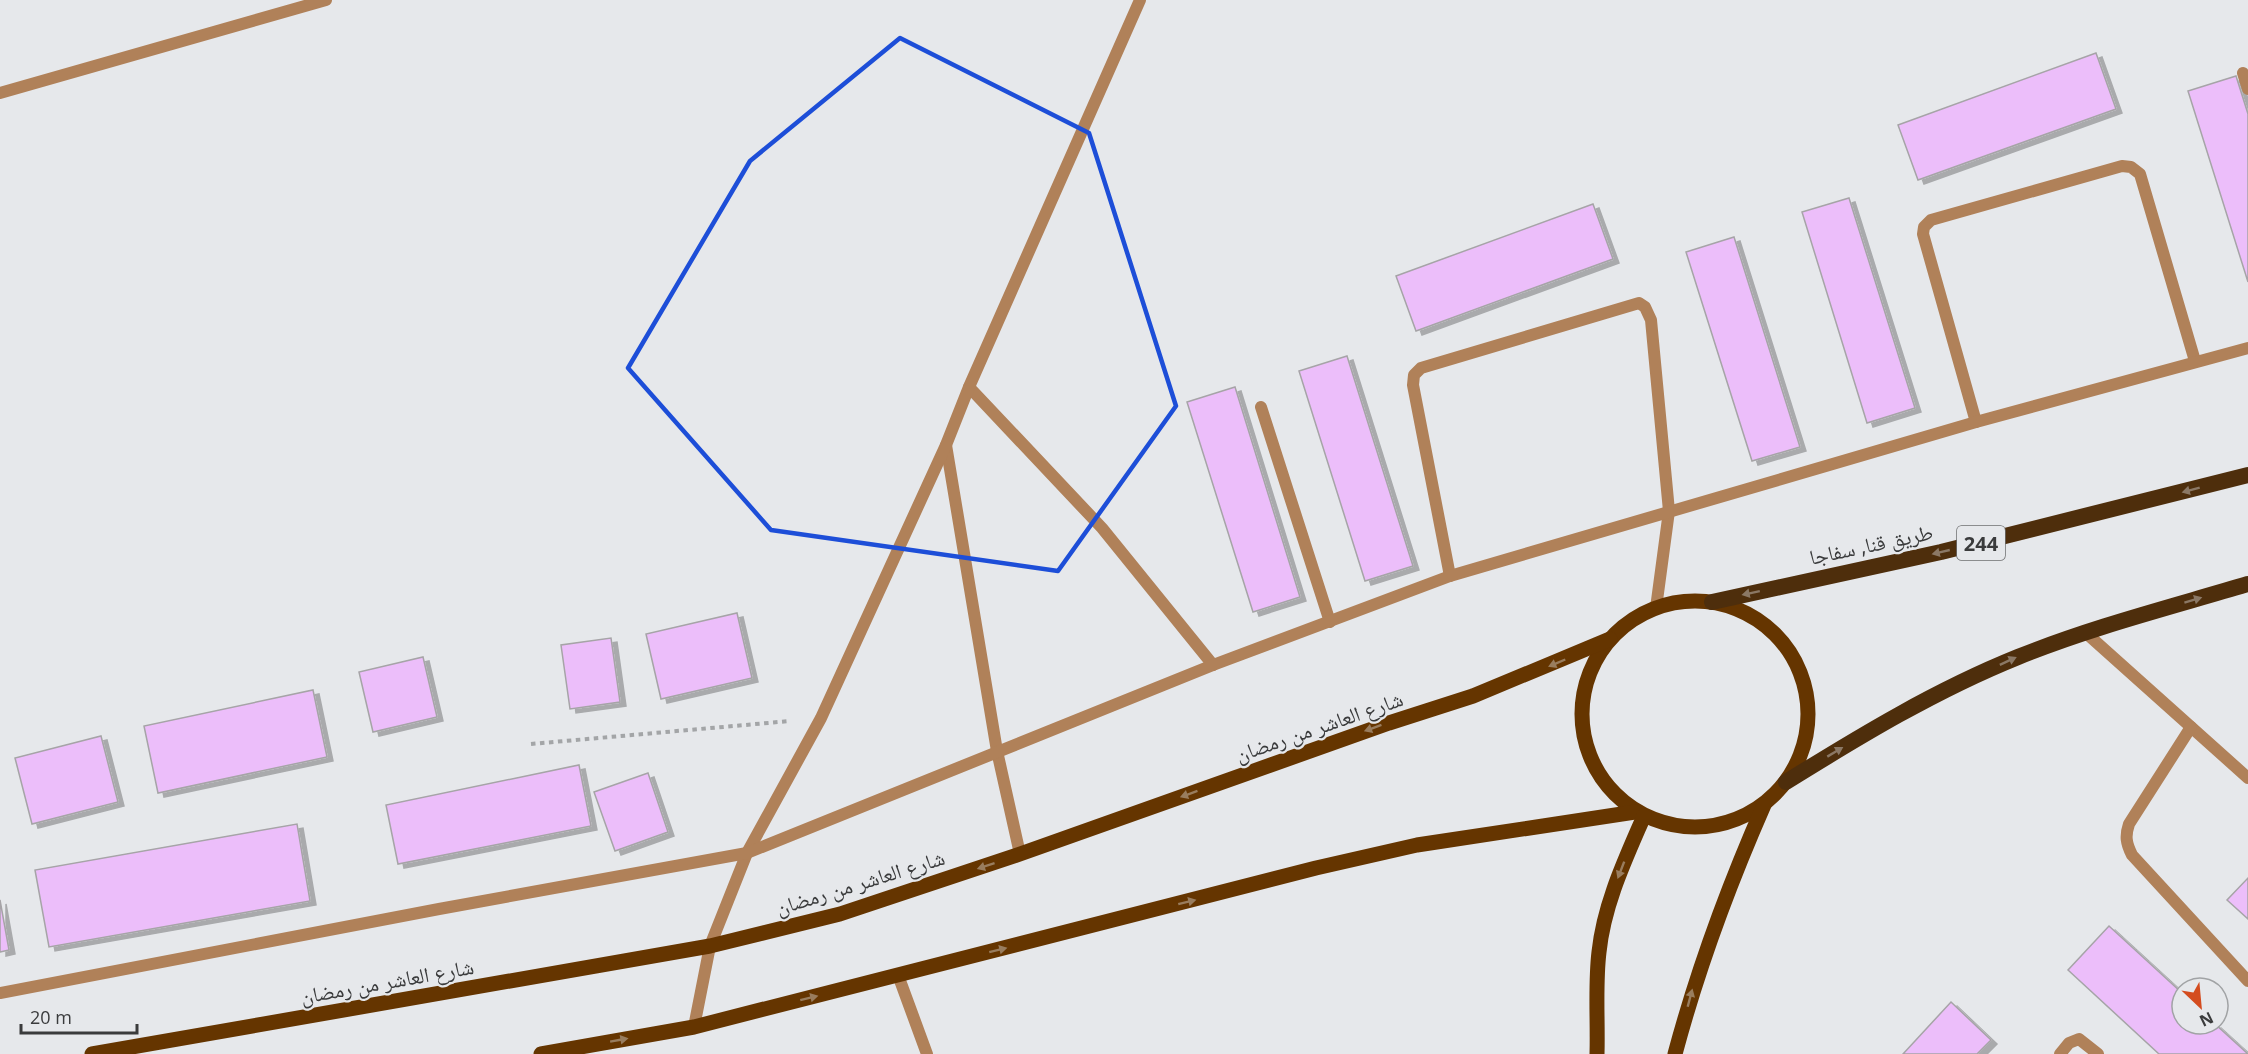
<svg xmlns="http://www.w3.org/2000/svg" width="2248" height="1054" font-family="'Open Sans','Noto Naskh Arabic',sans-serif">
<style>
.building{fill:#ecbefa;stroke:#a6a4a7;stroke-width:1.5;filter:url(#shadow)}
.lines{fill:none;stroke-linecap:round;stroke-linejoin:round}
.path{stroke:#a3a5a7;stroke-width:4;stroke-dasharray:4.5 4.5;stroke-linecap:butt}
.service{stroke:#b08159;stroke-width:12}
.minor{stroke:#b08159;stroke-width:12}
.primary{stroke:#653500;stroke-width:15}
.trunk{stroke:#4e2e0c;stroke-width:16}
.oneway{fill:#8b7865}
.oneway2{fill:#997d5e}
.marked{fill:none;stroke:#1d4ed8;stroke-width:4.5;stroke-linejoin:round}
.labels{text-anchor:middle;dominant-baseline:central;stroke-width:4.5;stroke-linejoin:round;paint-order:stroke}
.shield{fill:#e6e8eb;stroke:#6e6f70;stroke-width:1.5}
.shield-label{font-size:20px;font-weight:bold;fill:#3a3b3c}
.street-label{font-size:21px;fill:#3a3b3c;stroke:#e6e8eb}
</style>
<defs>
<filter id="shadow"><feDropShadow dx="6" dy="4" stdDeviation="0" flood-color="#0004"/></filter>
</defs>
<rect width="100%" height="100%" fill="#e6e8eb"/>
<g class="building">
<polygon points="2096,53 2116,109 1918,180 1898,125"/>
<polygon points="2236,76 2248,114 2248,282 2188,91"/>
<polygon points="1849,198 1915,408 1867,423 1802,212"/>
<polygon points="1593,204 1613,259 1416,331 1396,276"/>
<polygon points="1734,237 1800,447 1752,461 1686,252"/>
<polygon points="1347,356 1413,566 1365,581 1299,371"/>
<polygon points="1235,387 1300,597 1253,612 1187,402"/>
<polygon points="737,613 752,678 661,699 646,634"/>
<polygon points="611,638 620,702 570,709 561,645"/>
<polygon points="423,657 437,717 373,732 359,672"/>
<polygon points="313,690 327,757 158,793 144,726"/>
<polygon points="101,736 118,802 32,824 15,758"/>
<polygon points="579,765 591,826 398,864 386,805"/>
<polygon points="648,773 668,832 615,851 594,792"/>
<polygon points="297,824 310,901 49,947 35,870"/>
<polygon points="2248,878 2248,919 2227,900"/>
<polygon points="0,900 9,950 0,952"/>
<polygon points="2109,926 2182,993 2182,1024 2215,1024 2248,1054 2159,1054 2068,970"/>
<polygon points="1951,1002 1991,1040 1977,1054 1903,1054"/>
</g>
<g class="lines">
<polyline class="path" points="531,744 790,721"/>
<g class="service">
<polyline points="0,93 326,0"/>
<polyline points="969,387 1102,528 1213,665"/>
<polyline points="946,445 997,751 1020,854"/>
<polyline points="694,1027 710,946 747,853 821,718 946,445 969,387 1140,0"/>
</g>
<g class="minor">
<polyline points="2243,73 2248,89"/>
<polyline points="1261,407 1330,622"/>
<polyline points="1976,422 1923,234 1924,227 1931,220 2122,166 2131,167 2140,174 2195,361"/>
<polyline points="1450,576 1413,385 1414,375 1421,368 1639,303 1645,307 1651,320 1669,511 1656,608"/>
<polyline points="2086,633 2248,778"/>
<path d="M2191 727 2129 824C2125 836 2126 843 2132 855L2248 981"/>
<polyline points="898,975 927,1054"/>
<polyline points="0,993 439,909 747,853 1213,665 1450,576 1976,422 2248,348"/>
<polyline points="2060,1054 2069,1043 2079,1039 2098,1054"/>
</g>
<g class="primary">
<circle cx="1695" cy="714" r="113"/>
<polyline points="92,1054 710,946 840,914 1020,854 1389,723 1473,696 1610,639"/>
<polyline points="541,1054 694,1027 1316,868 1417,845 1635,812"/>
<path d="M1597 1054C1598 1020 1595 985 1599 952 1604 904 1625 860 1644 816"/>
<path d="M1675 1054C1698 968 1728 887 1764 805"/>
</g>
<g class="trunk">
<polyline points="1712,602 1941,552 2248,475"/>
<path d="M1786 782C1860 736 1936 690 2018 657 2092 627 2171 607 2248 584"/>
</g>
</g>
<defs><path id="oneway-solid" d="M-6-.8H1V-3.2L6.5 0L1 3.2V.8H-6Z" transform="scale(1.5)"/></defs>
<g class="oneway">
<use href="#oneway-solid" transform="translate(2191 490) rotate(165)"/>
<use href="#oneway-solid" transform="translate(1941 552) rotate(167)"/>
<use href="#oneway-solid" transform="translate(1751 593) rotate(168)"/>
<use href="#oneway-solid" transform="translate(2193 600) rotate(-17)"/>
<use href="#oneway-solid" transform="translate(2008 661) rotate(-25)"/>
<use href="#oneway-solid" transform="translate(1835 752) rotate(-31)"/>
</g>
<g class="oneway2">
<use href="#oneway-solid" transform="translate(1557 663) rotate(157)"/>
<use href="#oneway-solid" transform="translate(1373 728) rotate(160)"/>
<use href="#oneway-solid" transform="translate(1189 794) rotate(160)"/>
<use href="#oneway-solid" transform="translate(986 866) rotate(162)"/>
<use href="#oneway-solid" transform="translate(1621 870) rotate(111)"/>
<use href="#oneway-solid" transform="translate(1187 902) rotate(-14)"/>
<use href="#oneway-solid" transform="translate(998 950) rotate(-14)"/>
<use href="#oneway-solid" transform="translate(809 998) rotate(-14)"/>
<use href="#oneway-solid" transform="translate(1690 998) rotate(-75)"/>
<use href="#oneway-solid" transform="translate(619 1040) rotate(-10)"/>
</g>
<path class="marked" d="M900 38 1089 133 1176 406 1058 571 771 530 628 368 750 161Z"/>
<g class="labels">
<rect class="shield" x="1957" y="526" width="48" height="34" rx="4.5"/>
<g class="shield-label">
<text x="1981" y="543">244</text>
</g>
<g class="street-label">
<text transform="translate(1871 544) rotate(-12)">طريق قنا, سفاجا</text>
<text transform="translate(1319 726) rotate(-19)">شارع العاشر من رمضان</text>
<text transform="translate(860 882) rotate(-17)">شارع العاشر من رمضان</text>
<text transform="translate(387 981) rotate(-10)">شارع العاشر من رمضان</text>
</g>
</g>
<g transform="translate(2200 1006) rotate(154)"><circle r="28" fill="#e6e8eb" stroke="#a1a3a5" stroke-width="1.5"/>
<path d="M0-4.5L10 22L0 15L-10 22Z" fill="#d44c1f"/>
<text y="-9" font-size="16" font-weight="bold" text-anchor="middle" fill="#3a3b3c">N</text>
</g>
<path d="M21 1024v9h116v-9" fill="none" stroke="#3a3b3c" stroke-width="3"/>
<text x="30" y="1024" font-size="18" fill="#3a3b3c" stroke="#e6e8eb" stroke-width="4.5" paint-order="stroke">20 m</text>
</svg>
